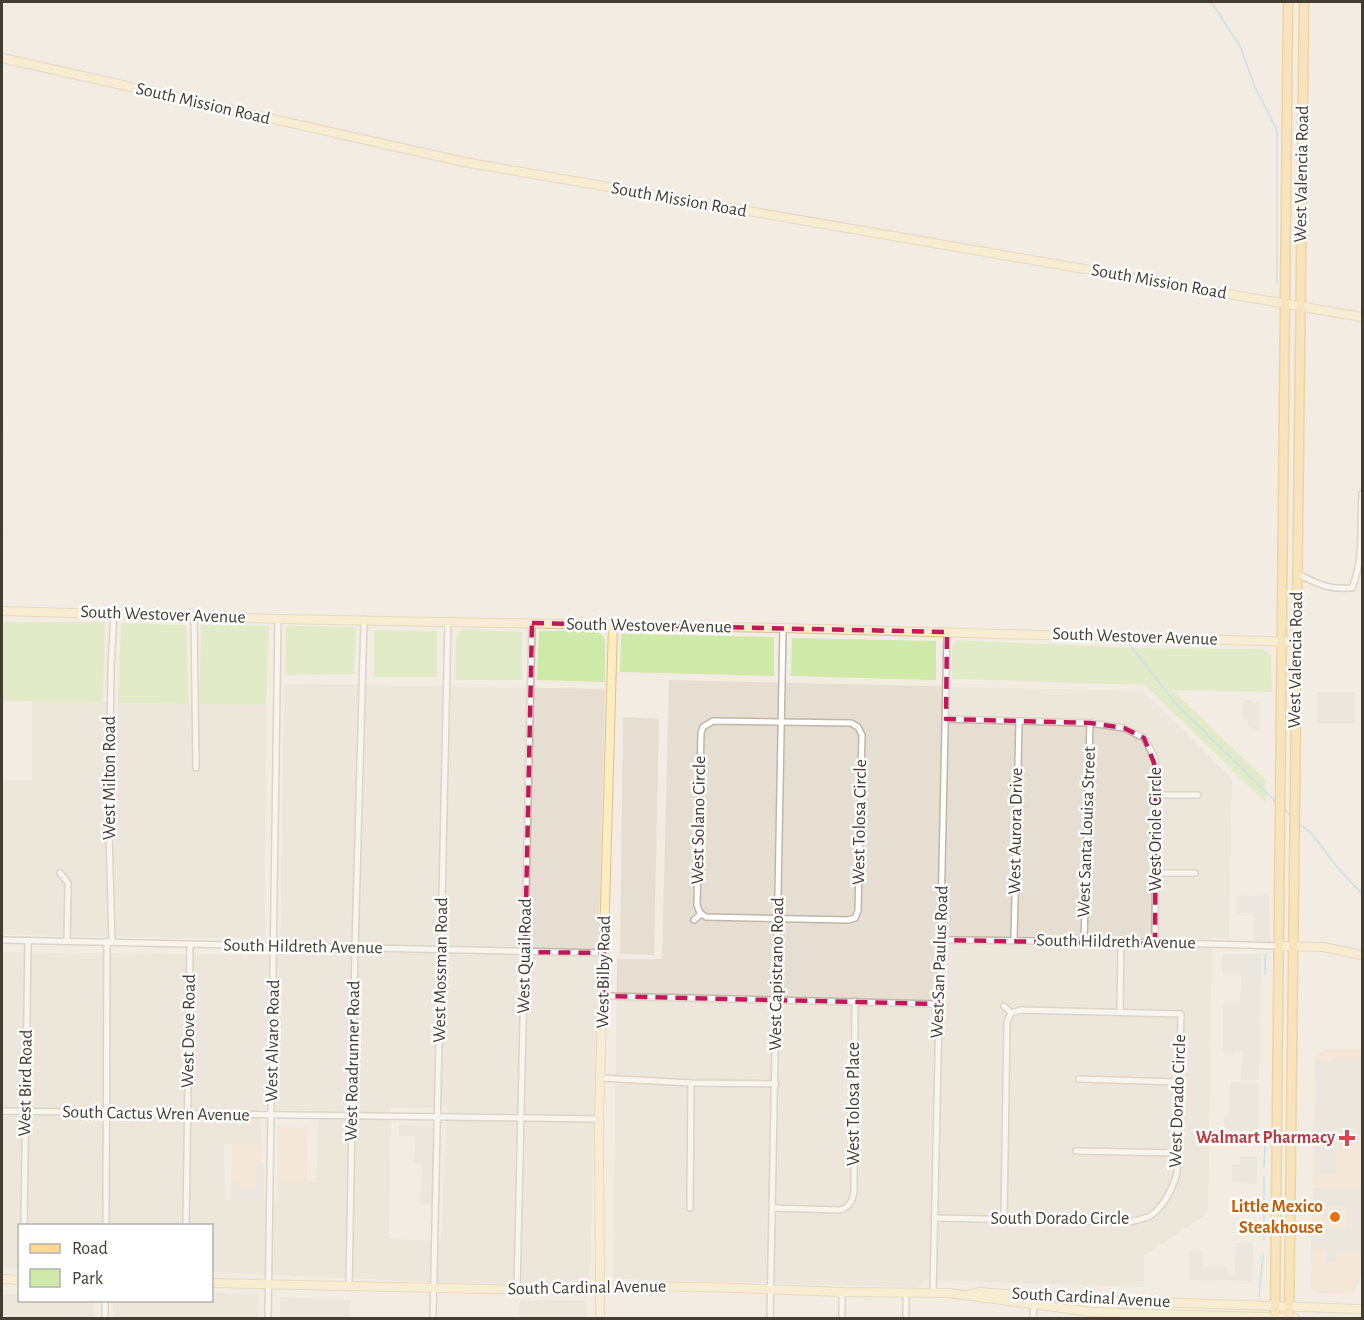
<svg xmlns="http://www.w3.org/2000/svg" width="1364" height="1320" font-family="'Alegreya Sans',sans-serif">
<style>
.residential{fill:#e6ded0;fill-rule:evenodd}
.commercial{fill:#f6e1cb}
.green{fill:#cfe9a8}
.parking{fill:#e2dfdb}
.lines{fill:none;stroke-linecap:round;stroke-linejoin:round}
.stream{stroke:#9ad3f3;stroke-width:1.5}
.street-casing{stroke:#c0b6a7;stroke-width:8}
.secondary-casing{stroke:#d8c191;stroke-width:10}
.primary-casing{stroke:#e8b65a;stroke-width:11}
.street{stroke:#fff;stroke-width:5}
.secondary{stroke:#ffecbf;stroke-width:8}
.primary{stroke:#ffd98e;stroke-width:8}
.marked{fill:none;stroke:#c2185b;stroke-width:4.5;stroke-dasharray:12 8;stroke-linejoin:round}
.health-dot{fill:#e0444e;stroke:#fff;stroke-width:2}
.food-dot{fill:#e8710a;stroke:#fff;stroke-width:2}
.labels{text-anchor:middle;dominant-baseline:central;stroke-width:5;stroke-linejoin:round;paint-order:stroke}
.street-label{font-size:18px;fill:#433c32;stroke:#fff}
.health-label{font-size:18px;font-weight:bold;fill:#be3a42;stroke:#fff;text-anchor:end}
.food-label{font-size:18px;font-weight:bold;fill:#c56008;stroke:#fff;text-anchor:end}
</style>
<rect width="100%" height="100%" fill="#f2ece2"/>
<g class="residential">
<polygon points="669,680 1143,691 1232,778 1229,938 1212,938 1208,1213 1144,1256 1144,1287 925,1280 918,1287 613,1279 617,959 662,959"/>
<path d="M284 684 605 689 590 1285 452 1283 212 1272V1226H20L19 1269 2 1268V952L280 955ZM447 1107 441 1241 389 1239 391 1108ZM259 1109 319 1111 316 1182 277 1183V1201L225 1200 224 1144H262Z"/>
<polygon points="32,701 109,702 109,860 114,860 118,703 266,705 265,939 2,935 2,780 32,780"/>
<polygon points="623,717 659,719 654,955 620,954"/>
<polygon points="212,1293 259,1294 258,1318 113,1318 113,1301 212,1300"/>
<polygon points="2,1294 19,1294 20,1300 94,1301 93,1318 2,1318"/>
<polygon points="520,1300 587,1301 587,1318 519,1318"/>
</g>
<g class="commercial">
<polygon points="1326,1049 1362,1049 1362,1271 1354,1294 1317,1293 1311,1289 1314,1062 1319,1054"/>
<polygon points="277,1126 308,1127 307,1183 277,1183"/>
<polygon points="232,1144 262,1144 261,1201 231,1200"/>
</g>
<g class="green">
<polygon points="2,622 105,622 103,702 2,701"/>
<polygon points="121,623 186,625 189,704 118,703"/>
<polygon points="201,625 269,626 266,705 199,704"/>
<polygon points="286,626 356,627 354,674 285,675"/>
<polygon points="462,629 522,632 522,680 455,680 456,638"/>
<polygon points="374,630 437,631 437,677 374,677"/>
<polygon points="539,631 598,631 605,639 605,682 537,680"/>
<polygon points="621,634 774,637 774,676 620,672"/>
<polygon points="792,638 936,641 936,680 791,676"/>
<polygon points="958,640 1135,648 1263,649 1271,655 1272,692 1172,690 1265,779 1266,803 1145,685 952,679 952,645"/>
</g>
<g class="parking">
<polygon points="2,415 4,415 3,592 2,592"/>
<rect x="1318" y="692" width="36" height="31"/>
<polygon points="1242,699 1260,703 1260,730 1248,727 1248,720 1242,718 1244,705"/>
<polygon points="1269,895 1270,943 1254,943 1254,913 1236,913 1236,896"/>
<polygon points="1222,954 1261,954 1259,1080 1241,1080 1242,1051 1236,1050 1235,1053 1223,1053 1223,1003 1240,1003 1241,975 1222,974"/>
<polygon points="1332,1058 1362,1059 1362,1131 1336,1131 1336,1175 1315,1175 1316,1061 1330,1061"/>
<polygon points="1230,1082 1258,1083 1258,1131 1224,1131 1224,1114 1229,1113"/>
<polygon points="399,1125 437,1126 435,1205 420,1205 423,1163 414,1162 416,1136 399,1136"/>
<polygon points="1240,1157 1257,1157 1257,1184 1232,1183 1232,1165 1240,1165"/>
<polygon points="257,1163 264,1163 264,1201 231,1200 231,1183 239,1183 241,1190 256,1189"/>
<polygon points="1313,1188 1362,1189 1362,1251 1337,1250 1336,1263 1326,1263 1326,1249 1311,1249 1312,1229 1347,1229 1347,1207 1313,1207"/>
<polygon points="1236,1243 1253,1243 1252,1281 1189,1280 1189,1251 1202,1251 1203,1267 1227,1267 1227,1273 1235,1273"/>
<polygon points="280,1297 351,1300 349,1318 280,1318"/>
</g>
<g class="lines">
<g class="stream">
<polyline points="1211,2 1240,46 1255,87 1277,130 1277,283"/>
<polyline points="1129,644 1177,705 1276,802"/>
<polyline points="1284,809 1291,816"/>
<polyline points="1299,824 1311,833 1338,868 1362,894"/>
<polyline points="1265,974 1265,956 1267,954"/>
<polyline points="1264,1167 1265,1145"/>
<polyline points="1264,1240 1264,1177"/>
<polyline points="1259,1296 1263,1254"/>
</g>
<defs>
<g id="street">
<path d="M1298 574C1318 584 1328 590 1352 588 1364 560 1360 526 1362 494"/>
<polyline points="194,615 196,768"/>
<polyline points="946,719 1090,723 1124,728 1144,738 1155,758 1156,768 1155,944"/>
<polygon points="713,721 851,723 858,727 862,735 858,911 855,918 848,920 706,917 700,913 697,905 701,733 703,727"/>
<polyline points="1158,795 1198,795"/>
<polyline points="60,873 68,883 67,941"/>
<polyline points="1157,873 1195,873"/>
<polyline points="694,920 701,914"/>
<polyline points="2,940 604,953"/>
<path d="M941 940C1053 941 1166 942 1278 946"/>
<polyline points="1014,940 1019,722"/>
<polyline points="1084,941 1090,723"/>
<polyline points="112,942 109,833 111,665 114,614"/>
<polyline points="604,996 938,1004"/>
<polyline points="1004,1006 1011,1013"/>
<polyline points="1120,1011 1121,942"/>
<polyline points="601,1078 691,1083 776,1084"/>
<polyline points="1079,1079 1178,1082"/>
<polyline points="2,1111 599,1119"/>
<polyline points="1076,1151 1177,1153"/>
<polyline points="690,1208 691,1083"/>
<path d="M773 1208 840 1210C850 1207 853 1200 854 1191L855 1001"/>
<path d="M934 1218 1130 1222C1136 1220 1144 1219 1150 1216 1164 1207 1172 1189 1177 1174L1181 1014 1021 1010 1011 1013"/>
<polyline points="1004,1219 1007,1022 1011,1013"/>
<polyline points="24,1226 28,940"/>
<polyline points="106,1226 107,941"/>
<polyline points="186,1226 190,944"/>
<polyline points="349,1286 355,948 364,619"/>
<polyline points="517,1289 532,623"/>
<polyline points="933,1293 947,632"/>
<polyline points="105,1318 105,1300"/>
<polyline points="268,1318 278,619"/>
<polyline points="433,1318 448,621"/>
<polyline points="770,1318 783,628"/>
<polyline points="842,1318 842,1292"/>
<polyline points="906,1318 906,1293"/>
<polyline points="1033,1318 1034,1303"/>
</g>
<g id="secondary">
<polyline points="2,58 464,162 1362,317"/>
<polyline points="2,611 278,619 783,628 1296,642"/>
<polyline points="1278,946 1323,947 1362,955"/>
<polyline points="2,1279 20,1280"/>
<polyline points="212,1283 585,1291 637,1286 707,1287 842,1292 949,1293 1091,1312 1295,1318"/>
<polyline points="971,1294 980,1292 1093,1300 1362,1309"/>
<polyline points="600,1318 599,1119 613,625"/>
</g>
<g id="primary">
<polyline points="1275,1318 1288,2"/>
<polyline points="1289,1318 1304,2"/>
</g>
</defs>
<use href="#street" class="street-casing"/>
<use href="#secondary" class="secondary-casing"/>
<use href="#primary" class="primary-casing"/>
<use href="#street" class="street"/>
<use href="#secondary" class="secondary"/>
<use href="#primary" class="primary"/>
</g>
<path d="M0 0H1364V1320H0ZM532 623 947 632 946 719 1090 723 1124 728 1144 738 1156 768 1155 944 941 940 938 1004 604 996V953L525 952Z" fill="#f2ece2" fill-opacity=".55" fill-rule="evenodd"/>
<path class="marked" d="M532 623 947 632 946 719 1090 723 1124 728 1144 738 1156 768 1155 944 941 940 938 1004 604 996V953L525 952Z"/>
<path class="health-dot" d="M1344 1129h6v6h6v6h-6v6h-6v-6h-6v-6h6z"/>
<circle class="food-dot" cx="1335" cy="1217" r="6"/>
<g class="labels">
<g class="street-label">
<text transform="translate(203 104) rotate(13)">South Mission Road</text>
<text transform="translate(1302 174) rotate(-89)">West Valencia Road</text>
<text transform="translate(679 200) rotate(10)">South Mission Road</text>
<text transform="translate(1159 282) rotate(10)">South Mission Road</text>
<text transform="translate(163 615) rotate(2)">South Westover Avenue</text>
<text transform="translate(649 626) rotate(1)">South Westover Avenue</text>
<text transform="translate(1135 637) rotate(2)">South Westover Avenue</text>
<text transform="translate(1296 660) rotate(-89)">West Valencia Road</text>
<text transform="translate(110 778) rotate(-90)">West Milton Road</text>
<text transform="translate(699 820) rotate(-89)">West Solano Circle</text>
<text transform="translate(860 822) rotate(-89)">West Tolosa Circle</text>
<text transform="translate(1156 829) rotate(-90)">West Oriole Circle</text>
<text transform="translate(1016 831) rotate(-89)">West Aurora Drive</text>
<text transform="translate(1087 832) rotate(-88)">West Santa Louisa Street</text>
<text transform="translate(1116 942) rotate(1)">South Hildreth Avenue</text>
<text transform="translate(303 947) rotate(1)">South Hildreth Avenue</text>
<text transform="translate(525 956) rotate(-89)">West Quail Road</text>
<text transform="translate(940 962) rotate(-88)">West San Paulus Road</text>
<text transform="translate(441 970) rotate(-89)">West Mossman Road</text>
<text transform="translate(604 972) rotate(-89)">West Bilby Road</text>
<text transform="translate(777 974) rotate(-89)">West Capistrano Road</text>
<text transform="translate(189 1031) rotate(-89)">West Dove Road</text>
<text transform="translate(273 1041) rotate(-89)">West Alvaro Road</text>
<text transform="translate(353 1061) rotate(-89)">West Roadrunner Road</text>
<text transform="translate(26 1083) rotate(-89)">West Bird Road</text>
<text transform="translate(1178 1101) rotate(-88)">West Dorado Circle</text>
<text transform="translate(854 1104) rotate(-90)">West Tolosa Place</text>
<text transform="translate(156 1114) rotate(1)">South Cactus Wren Avenue</text>
<text x="1060" y="1219">South Dorado Circle</text>
<text transform="translate(587 1288) rotate(-1)">South Cardinal Avenue</text>
<text transform="translate(1091 1298) rotate(3)">South Cardinal Avenue</text>
</g>
<g class="health-label">
<text x="1335" y="1138">Walmart Pharmacy</text>
</g>
<g class="food-label">
<text x="1323" y="1207">Little Mexico<tspan x="1323" dy="21">Steakhouse</tspan></text>
</g>
</g>
<rect width="1364" height="1320" fill="none" stroke="#433c32" stroke-width="6"/>
<rect x="18" y="1224" width="195" height="78" fill="#ffffff" stroke="#b4b1ad" stroke-width="1.5"/>
<rect x="30" y="1244" width="30" height="9" fill="#ffd98e" stroke="#b4b1ad" stroke-width="1.5"/>
<text x="72" y="1254" font-size="18" fill="#433c32">Road</text>
<rect x="30" y="1269" width="30" height="18" fill="#cfe9a8" stroke="#b4b1ad" stroke-width="1.5"/>
<text x="72" y="1284" font-size="18" fill="#433c32">Park</text>
</svg>
